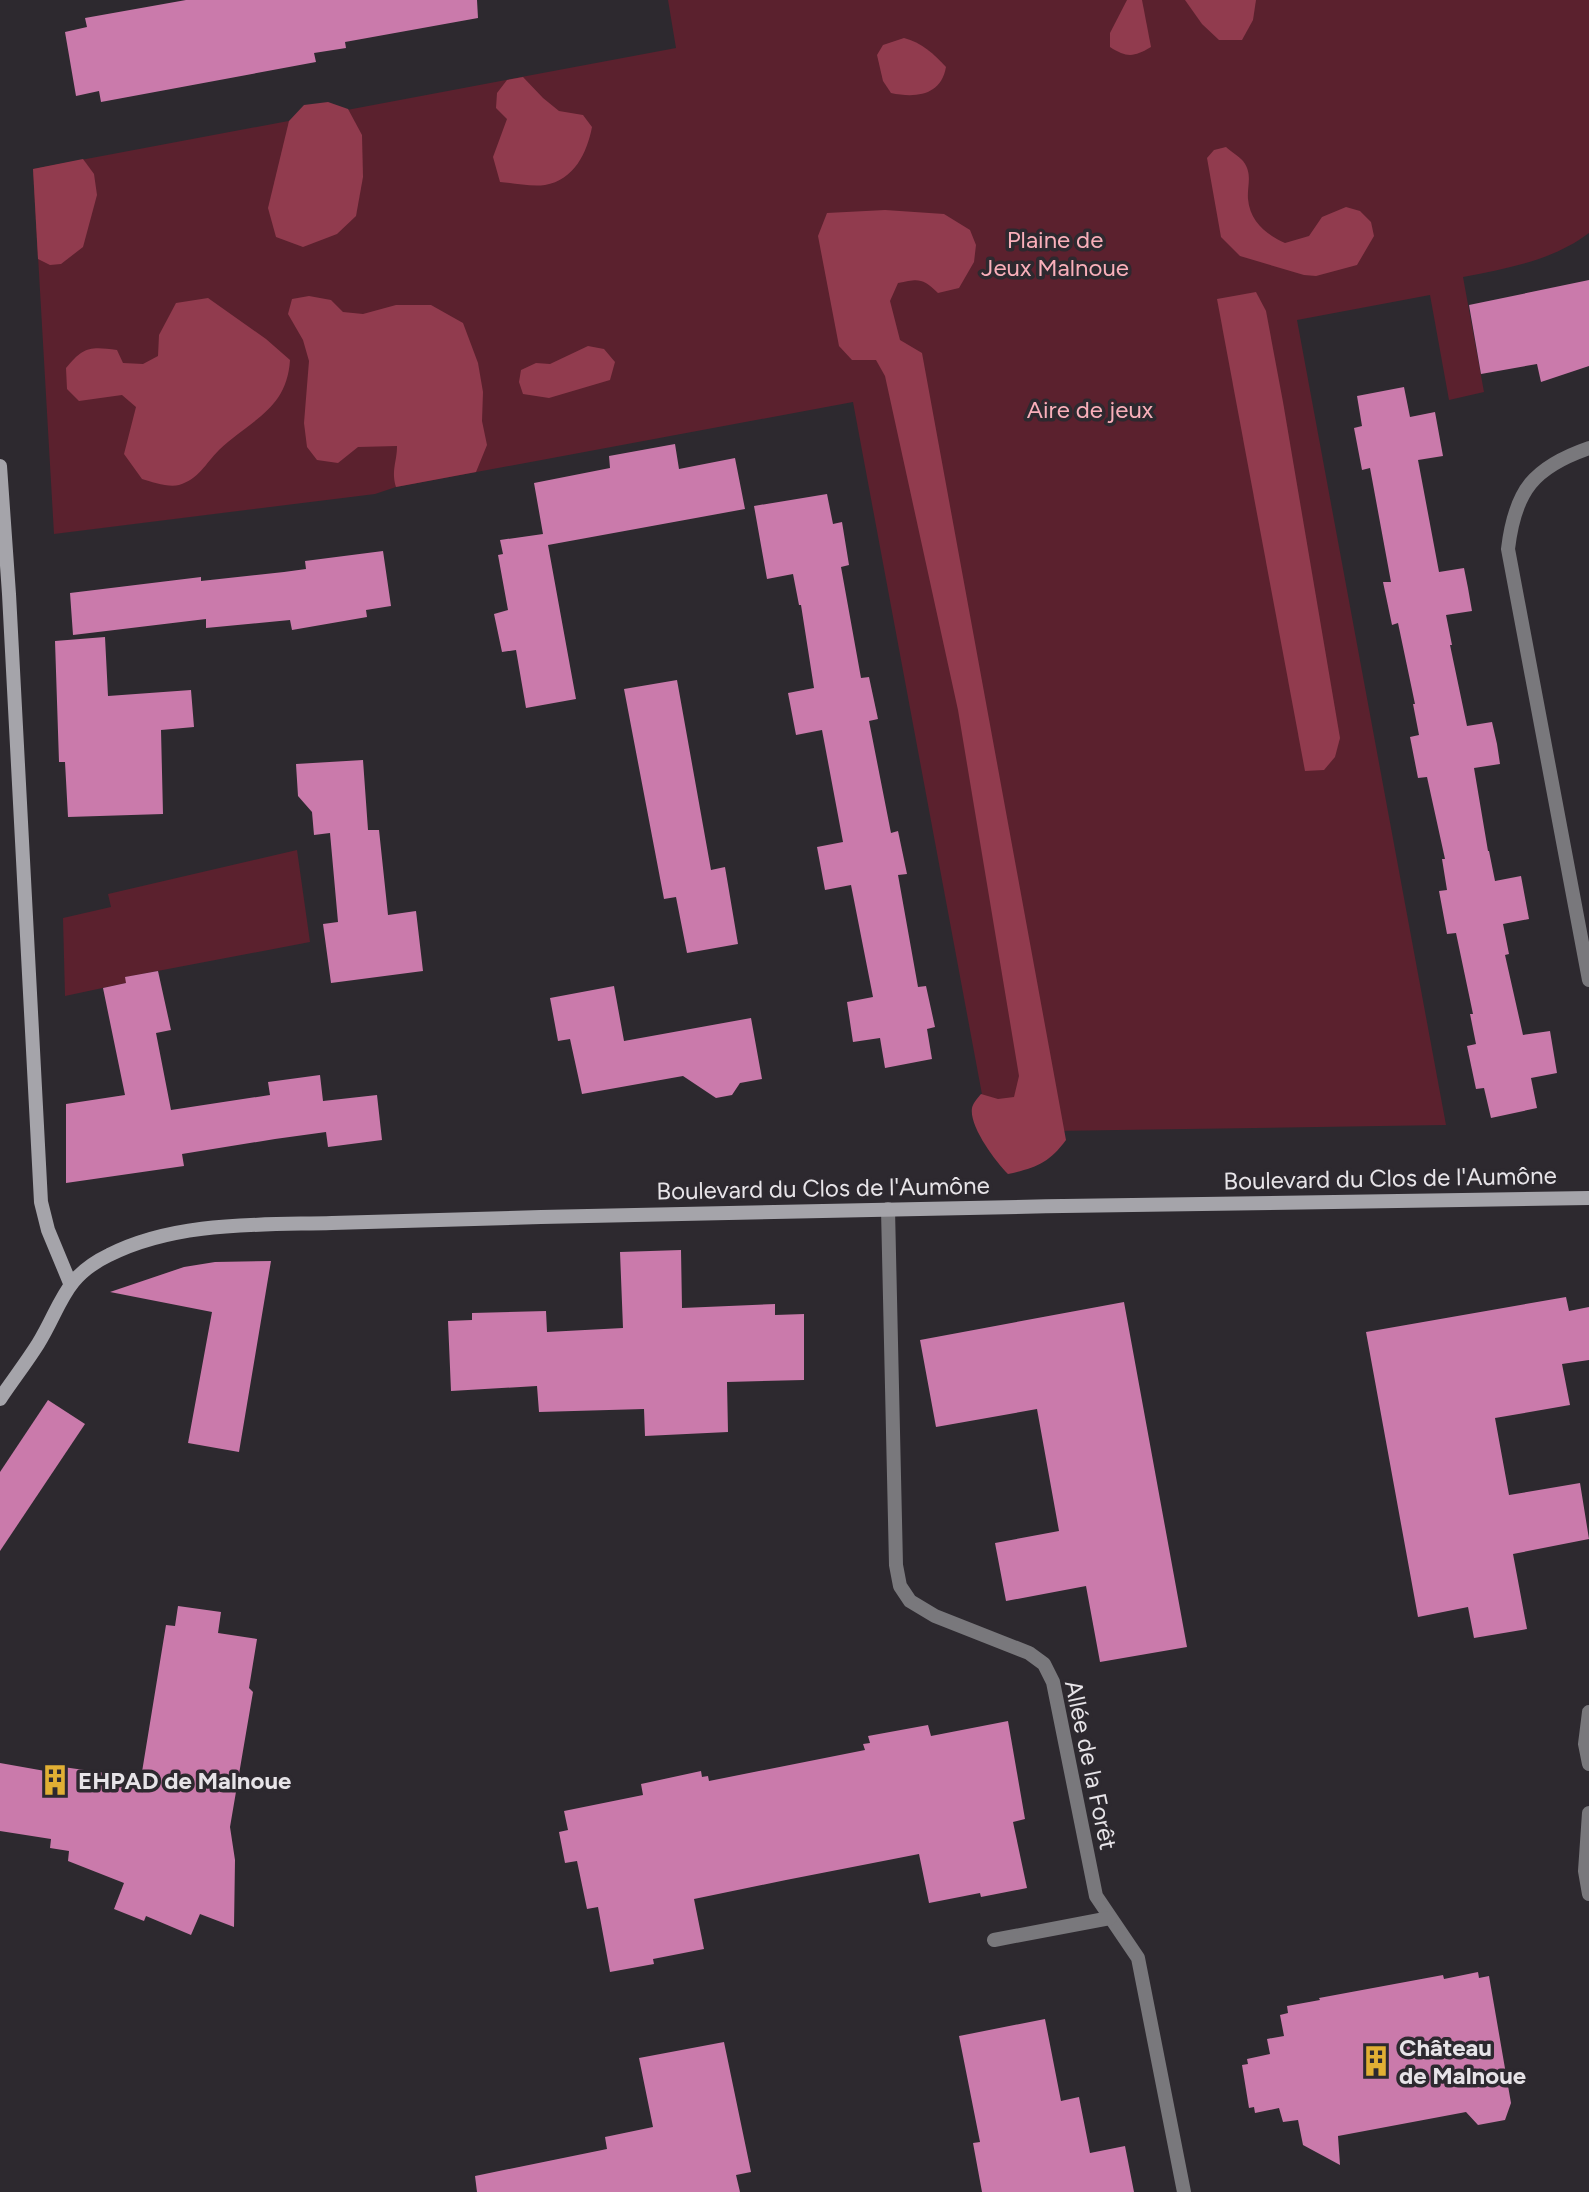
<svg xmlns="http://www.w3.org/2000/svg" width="1589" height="2192" font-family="Figtree,sans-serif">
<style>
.green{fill:#5b212e}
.forest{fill:#913b4e}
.building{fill:#ca7aab}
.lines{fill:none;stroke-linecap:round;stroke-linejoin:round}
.street{stroke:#79787c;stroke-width:14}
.secondary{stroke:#a5a4aa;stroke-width:14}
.labels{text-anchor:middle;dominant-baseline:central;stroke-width:7;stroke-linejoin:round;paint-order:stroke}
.park-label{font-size:24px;fill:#f9afba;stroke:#2d292f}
.street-label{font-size:24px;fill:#e7e4e8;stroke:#2d292f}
.poi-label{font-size:24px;font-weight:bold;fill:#e7e4e8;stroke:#2d292f;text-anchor:start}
</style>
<rect width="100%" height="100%" fill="#2d292f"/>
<g class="green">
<path d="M668 0H1589V233C1552 261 1507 268 1463 277L1484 392 1449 400 1430 295 1297 320 1446 1125 989 1132 853 402 396 487 375 494 54 534 33 169 676 48Z"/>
<polygon points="297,850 310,942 126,977 126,983 65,996 63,918 111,907 108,894"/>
</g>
<g class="forest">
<path d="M1127 0H1142L1151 47C1134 57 1127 58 1110 47V33Z"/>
<polygon points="1185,0 1256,0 1253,20 1242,40 1219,40 1202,24"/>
<path d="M904 38C921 42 935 55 946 67 941 96 915 98 891 93L883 81 877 55 883 45Z"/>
<path d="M523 77 543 98 559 111 583 115 592 127C587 153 574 180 545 185 531 187 514 183 500 182L493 157 507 119 496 108 497 93 507 80Z"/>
<polygon points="328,102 348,109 362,135 363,177 356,216 337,234 303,247 276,237 268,208 289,121 304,105"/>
<path d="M1226 147C1231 152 1239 156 1243 161 1253 174 1247 185 1248 199 1250 222 1267 235 1285 243L1309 236 1322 217 1346 207 1360 211 1371 222 1374 236 1357 265 1316 276 1304 275 1240 256 1221 237 1207 158 1214 150Z"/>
<polygon points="83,159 94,174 97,195 83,247 61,264 50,265 38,259 33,169"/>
<path d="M885 210 944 214 970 230 976 245 974 262 959 288 938 293C922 277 918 279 898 283L890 301 900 340 922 353 1066 1140C1049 1163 1036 1168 1008 1174 995 1161 969 1126 972 1108 973 1103 977 1099 981 1094L998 1099 1014 1097 1019 1076 958 710 885 376 876 360H852L839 346 818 236 827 213Z"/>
<polygon points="1256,292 1266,311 1283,402 1340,738 1335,757 1324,770 1305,771 1217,299"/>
<path d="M309 296 331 300 343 312 363 314 396 305H431L463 323 478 363 483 392 482 421 487 445 476 472 396 487C391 470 397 462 397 446L358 447 338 463 317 460 307 447 304 423 309 361 303 340 288 314 292 299Z"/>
<path d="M208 298 266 339 290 360C287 410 250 420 219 450 205 464 199 479 179 485 169 488 152 482 142 479L124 454 136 407 122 395 79 401 67 389 66 368C83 347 90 346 117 350L123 363 143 364 158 356 159 335 176 303Z"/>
<polygon points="588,346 604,349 615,362 610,380 549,398 523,394 519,382 521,370 536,363 550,364"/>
</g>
<g class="building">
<polygon points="186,0 477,0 478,18 345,42 346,48 314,53 316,62 101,102 99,91 76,96 65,32 87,27 85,18"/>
<polygon points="1589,280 1589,366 1541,382 1537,364 1481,374 1469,305"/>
<polygon points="1404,387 1410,417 1435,412 1443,456 1418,460 1439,572 1464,568 1468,588 1472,611 1446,615 1452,645 1450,645 1467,726 1492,722 1497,744 1500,764 1474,768 1488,851 1489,851 1495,881 1521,876 1529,919 1503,924 1509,954 1505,955 1523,1035 1550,1031 1557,1073 1531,1078 1537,1108 1491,1118 1484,1088 1476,1089 1467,1046 1476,1044 1470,1014 1473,1014 1456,933 1447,934 1439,891 1447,890 1442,859 1445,859 1427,777 1418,778 1410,737 1419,735 1413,704 1415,704 1398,623 1392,625 1383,582 1391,582 1370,468 1362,470 1354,428 1362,426 1357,396"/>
<polygon points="675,444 679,469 735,458 745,509 548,545 576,699 526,708 516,650 502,652 494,614 508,610 498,555 503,554 500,540 543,534 534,483 610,468 609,456"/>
<polygon points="827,494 833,524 842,522 849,565 841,567 861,678 869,677 878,719 869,721 891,833 898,831 907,874 898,875 918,987 926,986 935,1027 927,1029 932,1059 885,1068 880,1038 853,1042 847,1002 873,997 851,885 825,890 817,847 843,842 822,730 796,735 788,693 814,688 801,605 799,605 793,574 767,579 754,506"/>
<polygon points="383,551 391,606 366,610 367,617 292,630 290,620 206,628 206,619 73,635 70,593 201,577 201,581 284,572 306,569 305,561"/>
<polygon points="105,637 108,696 191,690 194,727 161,730 163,814 68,817 65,762 59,762 55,641"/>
<polygon points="677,680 711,870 725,867 738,944 687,953 676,897 664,899 624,689"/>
<polygon points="363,760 368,830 379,830 388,915 416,911 423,971 331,983 323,924 338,922 330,833 314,835 312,812 298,796 296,764"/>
<polygon points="158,971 171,1030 156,1033 171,1110 270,1095 268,1082 320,1075 323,1101 377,1095 382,1140 328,1147 326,1132 275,1139 182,1154 184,1166 66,1183 66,1104 125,1095 103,988 126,983 125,977"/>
<polygon points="614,986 624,1041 751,1018 762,1079 740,1083 732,1095 716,1098 683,1076 582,1094 570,1039 558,1041 550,998"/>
<polygon points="681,1250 682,1308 775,1304 775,1315 804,1314 804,1380 727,1382 728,1432 645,1436 644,1409 539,1412 537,1386 451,1391 448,1321 472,1320 472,1313 546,1311 547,1332 623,1328 620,1252"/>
<polygon points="271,1261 239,1452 188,1443 212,1312 110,1292 184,1267 215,1262"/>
<polygon points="1566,1297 1569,1311 1589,1307 1589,1360 1562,1364 1570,1405 1495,1418 1509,1495 1580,1483 1589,1539 1513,1554 1527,1629 1474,1638 1468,1607 1418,1617 1366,1332"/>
<polygon points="1124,1302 1187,1647 1100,1662 1086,1586 1006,1601 995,1543 1059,1531 1037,1409 936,1427 920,1340"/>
<polygon points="48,1400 85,1424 0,1551 0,1472"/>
<polygon points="178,1606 221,1612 218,1633 257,1639 249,1688 253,1692 230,1827 235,1860 234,1927 200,1914 191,1935 146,1916 144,1921 114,1909 124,1883 68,1861 69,1851 50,1848 51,1839 0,1831 0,1763 62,1774 63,1767 141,1778 166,1625 175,1626"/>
<polygon points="1008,1721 1025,1819 1013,1822 1027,1888 981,1897 980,1893 929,1903 919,1854 786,1880 694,1899 704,1949 653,1959 654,1964 610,1972 598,1907 587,1909 577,1861 565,1863 559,1832 568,1830 564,1811 643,1795 641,1784 701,1771 702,1777 708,1776 709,1781 865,1750 863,1744 870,1743 868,1736 928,1725 931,1736"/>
<polygon points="1478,1972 1479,1978 1489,1976 1511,2103 1505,2120 1478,2125 1466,2112 1338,2136 1340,2165 1303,2145 1298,2120 1283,2122 1279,2108 1255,2113 1254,2107 1249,2108 1242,2065 1248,2064 1247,2059 1270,2054 1267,2039 1284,2036 1280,2015 1288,2013 1287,2006 1320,2000 1319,1998 1443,1975 1444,1979"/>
<polygon points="1045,2019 1061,2101 1079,2097 1090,2153 1125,2146 1134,2192 982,2192 973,2143 980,2142 959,2036"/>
<polygon points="724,2042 751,2172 736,2175 740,2192 477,2192 475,2176 607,2149 605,2137 653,2127 639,2058"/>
</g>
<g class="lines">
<g class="street">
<path d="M1589 448C1534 467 1515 490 1508 549L1589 980"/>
<polyline points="888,1209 896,1565 900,1586 910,1601 935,1616 1029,1653 1044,1664 1053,1682 1096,1896 1138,1958 1184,2192"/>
<polyline points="1589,1712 1585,1744 1589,1764"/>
<polyline points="1589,1813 1585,1871 1589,1894"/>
<polyline points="994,1940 1110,1918"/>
</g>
<g class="secondary">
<polyline points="0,466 9,594 41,1202 48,1230 70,1283"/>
<path d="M0 1399C12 1381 26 1363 38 1344 62 1305 63 1277 109 1255 176 1221 258 1225 332 1223 401 1221 471 1219 541 1217 890 1209 1240 1202 1589 1198"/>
</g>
</g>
<defs>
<symbol id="building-bare" viewBox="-9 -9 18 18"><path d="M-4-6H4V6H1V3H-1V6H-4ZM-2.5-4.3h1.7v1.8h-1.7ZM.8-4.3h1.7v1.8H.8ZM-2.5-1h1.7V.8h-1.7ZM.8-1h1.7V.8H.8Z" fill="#e1af34" stroke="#2d292f" stroke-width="2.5" paint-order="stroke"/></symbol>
</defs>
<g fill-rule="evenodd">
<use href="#building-bare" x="33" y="1758" width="44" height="44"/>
<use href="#building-bare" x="1354" y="2039" width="44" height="44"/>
</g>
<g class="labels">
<g class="park-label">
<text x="1055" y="239">Plaine de<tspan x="1055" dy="28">Jeux Malnoue</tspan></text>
<text x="1090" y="409">Aire de jeux</text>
</g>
<g class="street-label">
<text transform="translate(1390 1178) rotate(-1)">Boulevard du Clos de l'Aumône</text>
<text transform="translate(823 1188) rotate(-1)">Boulevard du Clos de l'Aumône</text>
<text transform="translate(1091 1765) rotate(78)">Allée de la Forêt</text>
</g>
<g class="poi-label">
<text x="78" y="1780">EHPAD de Malnoue</text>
<text x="1399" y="2047">Château<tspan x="1399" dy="28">de Malnoue</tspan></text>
</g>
</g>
</svg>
